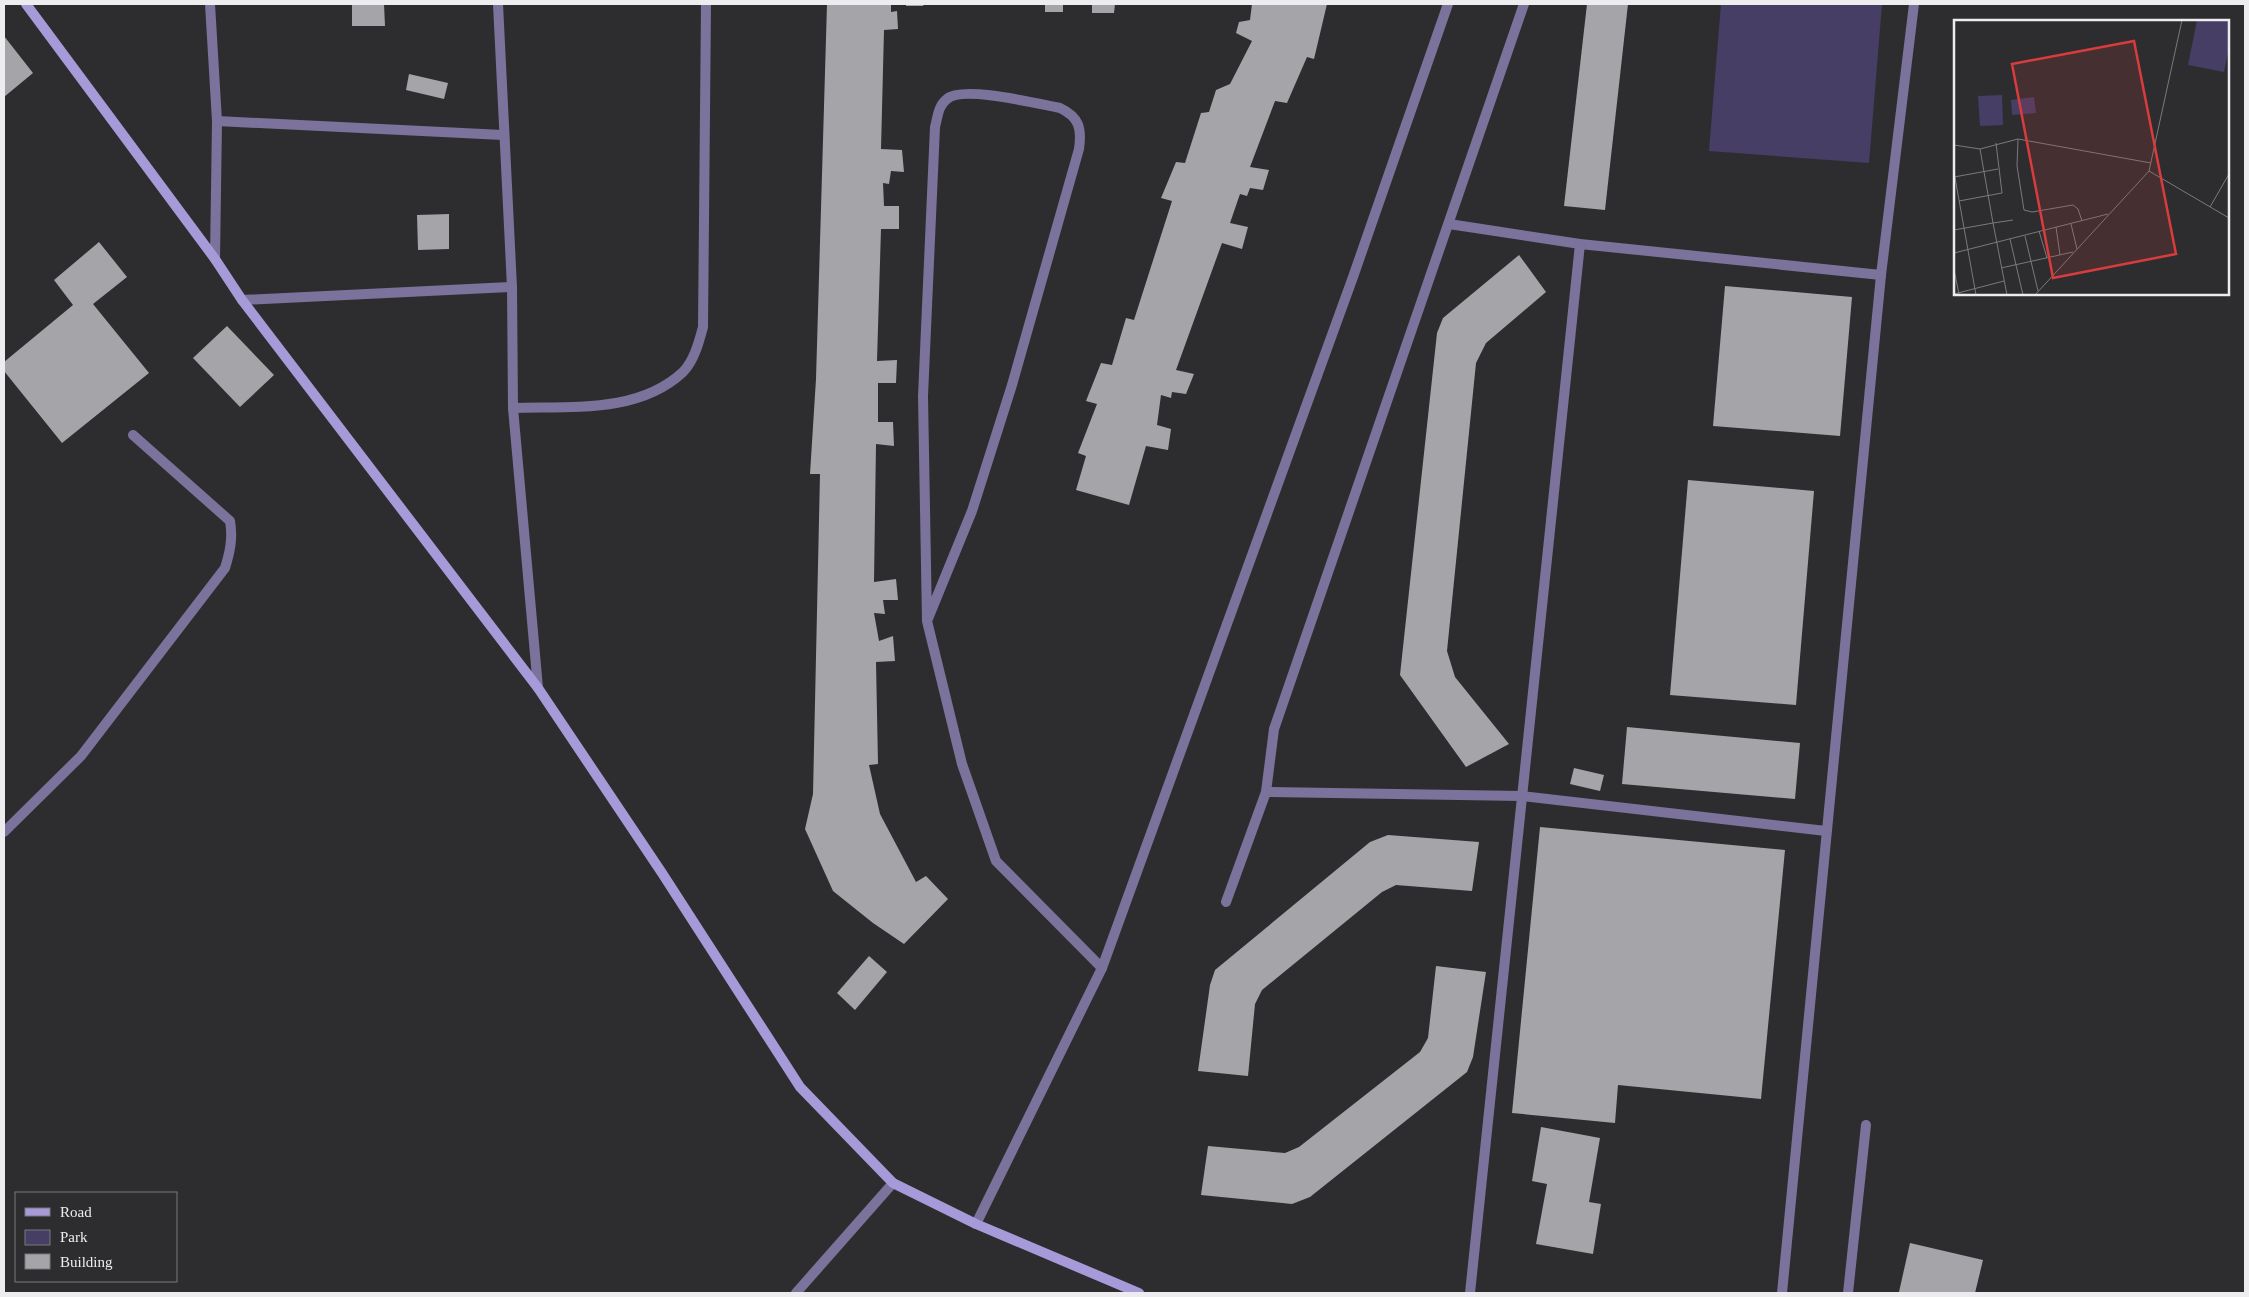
<svg xmlns="http://www.w3.org/2000/svg" width="2249" height="1297" font-family="Georgia,serif">
<style>
.green{fill:#473e66}
.building{fill:#a5a4a8}
.lines{fill:none;stroke-linecap:round;stroke-linejoin:round}
.service{stroke:#7b739b;stroke-width:10}
.minor{stroke:#7b739b;stroke-width:10}
.secondary{stroke:#a79ad9;stroke-width:10}
.inset-road{fill:none;stroke:#7a797c;stroke-width:1}
.view{fill:#d83c3c;fill-opacity:0.15;stroke:#d83c3c;stroke-width:2.5}
.inset-edge{fill:none;stroke:#edecee;stroke-width:2.5}
</style>
<rect width="100%" height="100%" fill="#2d2d30"/>
<polygon class="green" points="1721,4 1882,4 1869,163 1709,151"/>
<g class="building">
<polygon points="352,4 384,4 385,26 352,26"/>
<polygon points="827,4 891,4 891,12 897,11 898,29 884,30 881,149 902,150 904,172 891,171 889,184 883,183 884,206 899,206 899,229 881,229 877,361 897,360 896,383 878,383 878,422 893,422 894,446 876,444 874,582 896,579 898,600 883,600 885,614 874,613 879,641 893,636 895,661 876,662 878,764 869,765 880,814 916,882 926,876 948,899 904,944 873,923 833,891 805,829 813,794 820,474 810,474 816,379"/>
<polygon points="906,4 924,4 923,6 906,6"/>
<rect x="1045" y="4" width="18" height="8"/>
<polygon points="1092,4 1115,4 1114,13 1092,13"/>
<polygon points="1252,4 1327,4 1314,59 1307,57 1287,103 1275,101 1250,167 1269,170 1263,190 1250,188 1247,196 1240,194 1230,223 1248,227 1242,249 1222,243 1176,370 1194,374 1186,394 1172,392 1171,398 1161,395 1157,425 1171,429 1168,450 1146,446 1129,505 1076,490 1086,456 1078,453 1097,404 1086,401 1101,363 1112,365 1126,318 1134,320 1172,201 1161,198 1176,162 1185,163 1201,113 1209,112 1216,90 1230,84 1252,41 1236,33 1239,22 1250,20"/>
<polygon points="1587,4 1628,4 1605,210 1564,206"/>
<polygon points="4,36 33,73 4,97"/>
<polygon points="409,74 448,83 444,99 406,90"/>
<polygon points="449,214 449,249 418,250 417,215"/>
<polygon points="99,242 127,277 93,304 149,373 62,443 4,371 4,362 73,305 54,280"/>
<polygon points="1519,255 1546,292 1486,343 1476,363 1447,651 1455,677 1509,744 1466,767 1400,675 1437,333 1443,318"/>
<polygon points="1725,286 1852,297 1840,436 1713,426"/>
<polygon points="227,326 274,375 240,407 193,358"/>
<polygon points="1688,480 1814,491 1796,705 1670,695"/>
<polygon points="1627,727 1800,743 1795,799 1622,784"/>
<polygon points="1574,768 1604,775 1600,791 1570,784"/>
<polygon points="1540,827 1785,850 1761,1099 1618,1085 1615,1123 1512,1113"/>
<polygon points="1388,835 1479,842 1472,891 1396,885 1382,892 1262,990 1255,1004 1248,1076 1198,1071 1210,985 1215,970 1370,842"/>
<polygon points="869,956 887,972 855,1010 837,993"/>
<polygon points="1436,966 1486,972 1473,1057 1467,1072 1310,1197 1292,1204 1201,1195 1208,1146 1285,1153 1299,1147 1420,1052 1428,1038"/>
<polygon points="1541,1127 1600,1138 1589,1202 1601,1204 1593,1254 1536,1244 1547,1184 1532,1181"/>
<polygon points="1910,1243 1983,1260 1975,1293 1899,1292"/>
</g>
<g class="lines">
<g class="service">
<polyline points="1449,224 1580,244 1881,275"/>
<path d="M927 621 972 511 1012 385 1079 149C1082 128 1079 117 1060 108 1038 104 962 85 947 99 938 106 938 116 935 127L923 396 927 621 962 764 996 861 1102 968"/>
<polyline points="1266,792 1522,796 1826,831"/>
<path d="M4 832 81 756 225 568C230 552 233 538 230 521L133 435"/>
<polyline points="1226,902 1266,792 1274,729 1524,4"/>
<polyline points="1470,1293 1580,244"/>
<polyline points="1782,1293 1881,275 1914,4"/>
<polyline points="1848,1293 1866,1125"/>
</g>
<g class="minor">
<polyline points="210,4 217,121 215,259"/>
<polyline points="498,4 512,287 513,408 538,688"/>
<polyline points="217,121 503,135"/>
<polyline points="242,300 512,287"/>
<path d="M513 408C570 406 638 414 683 372 694 361 699 342 703 327L706 4"/>
<polyline points="976,1224 1102,968 1353,277 1448,4"/>
<polyline points="796,1293 893,1183"/>
</g>
<polyline class="secondary" points="26,4 215,259 242,300 538,688 662,873 800,1087 893,1183 976,1224 1139,1293"/>
</g>
<g transform="translate(1954 20)">
<rect width="275" height="275" fill="#2d2d30"/>
<path d="M243 0H275V28L270 52 234 45ZM48 75 49 105 26 106 24 76ZM80 77 82 93 58 95 57 80Z" fill="#473e66"/>
<path class="inset-road" d="M0 93V111M0 125 26 129 39 203 59 200M26 129 64 119M195 151 275 198M0 152 22 275M0 157 44 149M5 181 48 173 42 123M256 187 275 154M128 201 124 189 119 185 78 192 70 190 63 146 64 119 197 143M117 204 123 229M102 207 106 235M0 210 39 203 53 275M85 211 93 238M71 216 84 271M56 219 69 275M0 233 154 194M47 248 119 232M0 250 5 274M0 274 50 261M81 275 195 151 228 0"/>
<path class="view" d="M180 21 222 234 99 258 58 44Z"/>
<rect width="275" height="275" class="inset-edge"/>
</g>
<rect width="2249" height="1297" fill="none" stroke="#edecee" stroke-width="10"/>
<rect x="15" y="1192" width="162" height="90" fill="#2d2d30" stroke="#7a797c"/>
<rect x="25" y="1208" width="25" height="8" fill="#a79ad9" stroke="#7a797c"/>
<text x="60" y="1217" font-size="15" fill="#edecee">Road</text>
<rect x="25" y="1230" width="25" height="15" fill="#473e66" stroke="#7a797c"/>
<text x="60" y="1242" font-size="15" fill="#edecee">Park</text>
<rect x="25" y="1254" width="25" height="15" fill="#a5a4a8" stroke="#7a797c"/>
<text x="60" y="1267" font-size="15" fill="#edecee">Building</text>
</svg>
